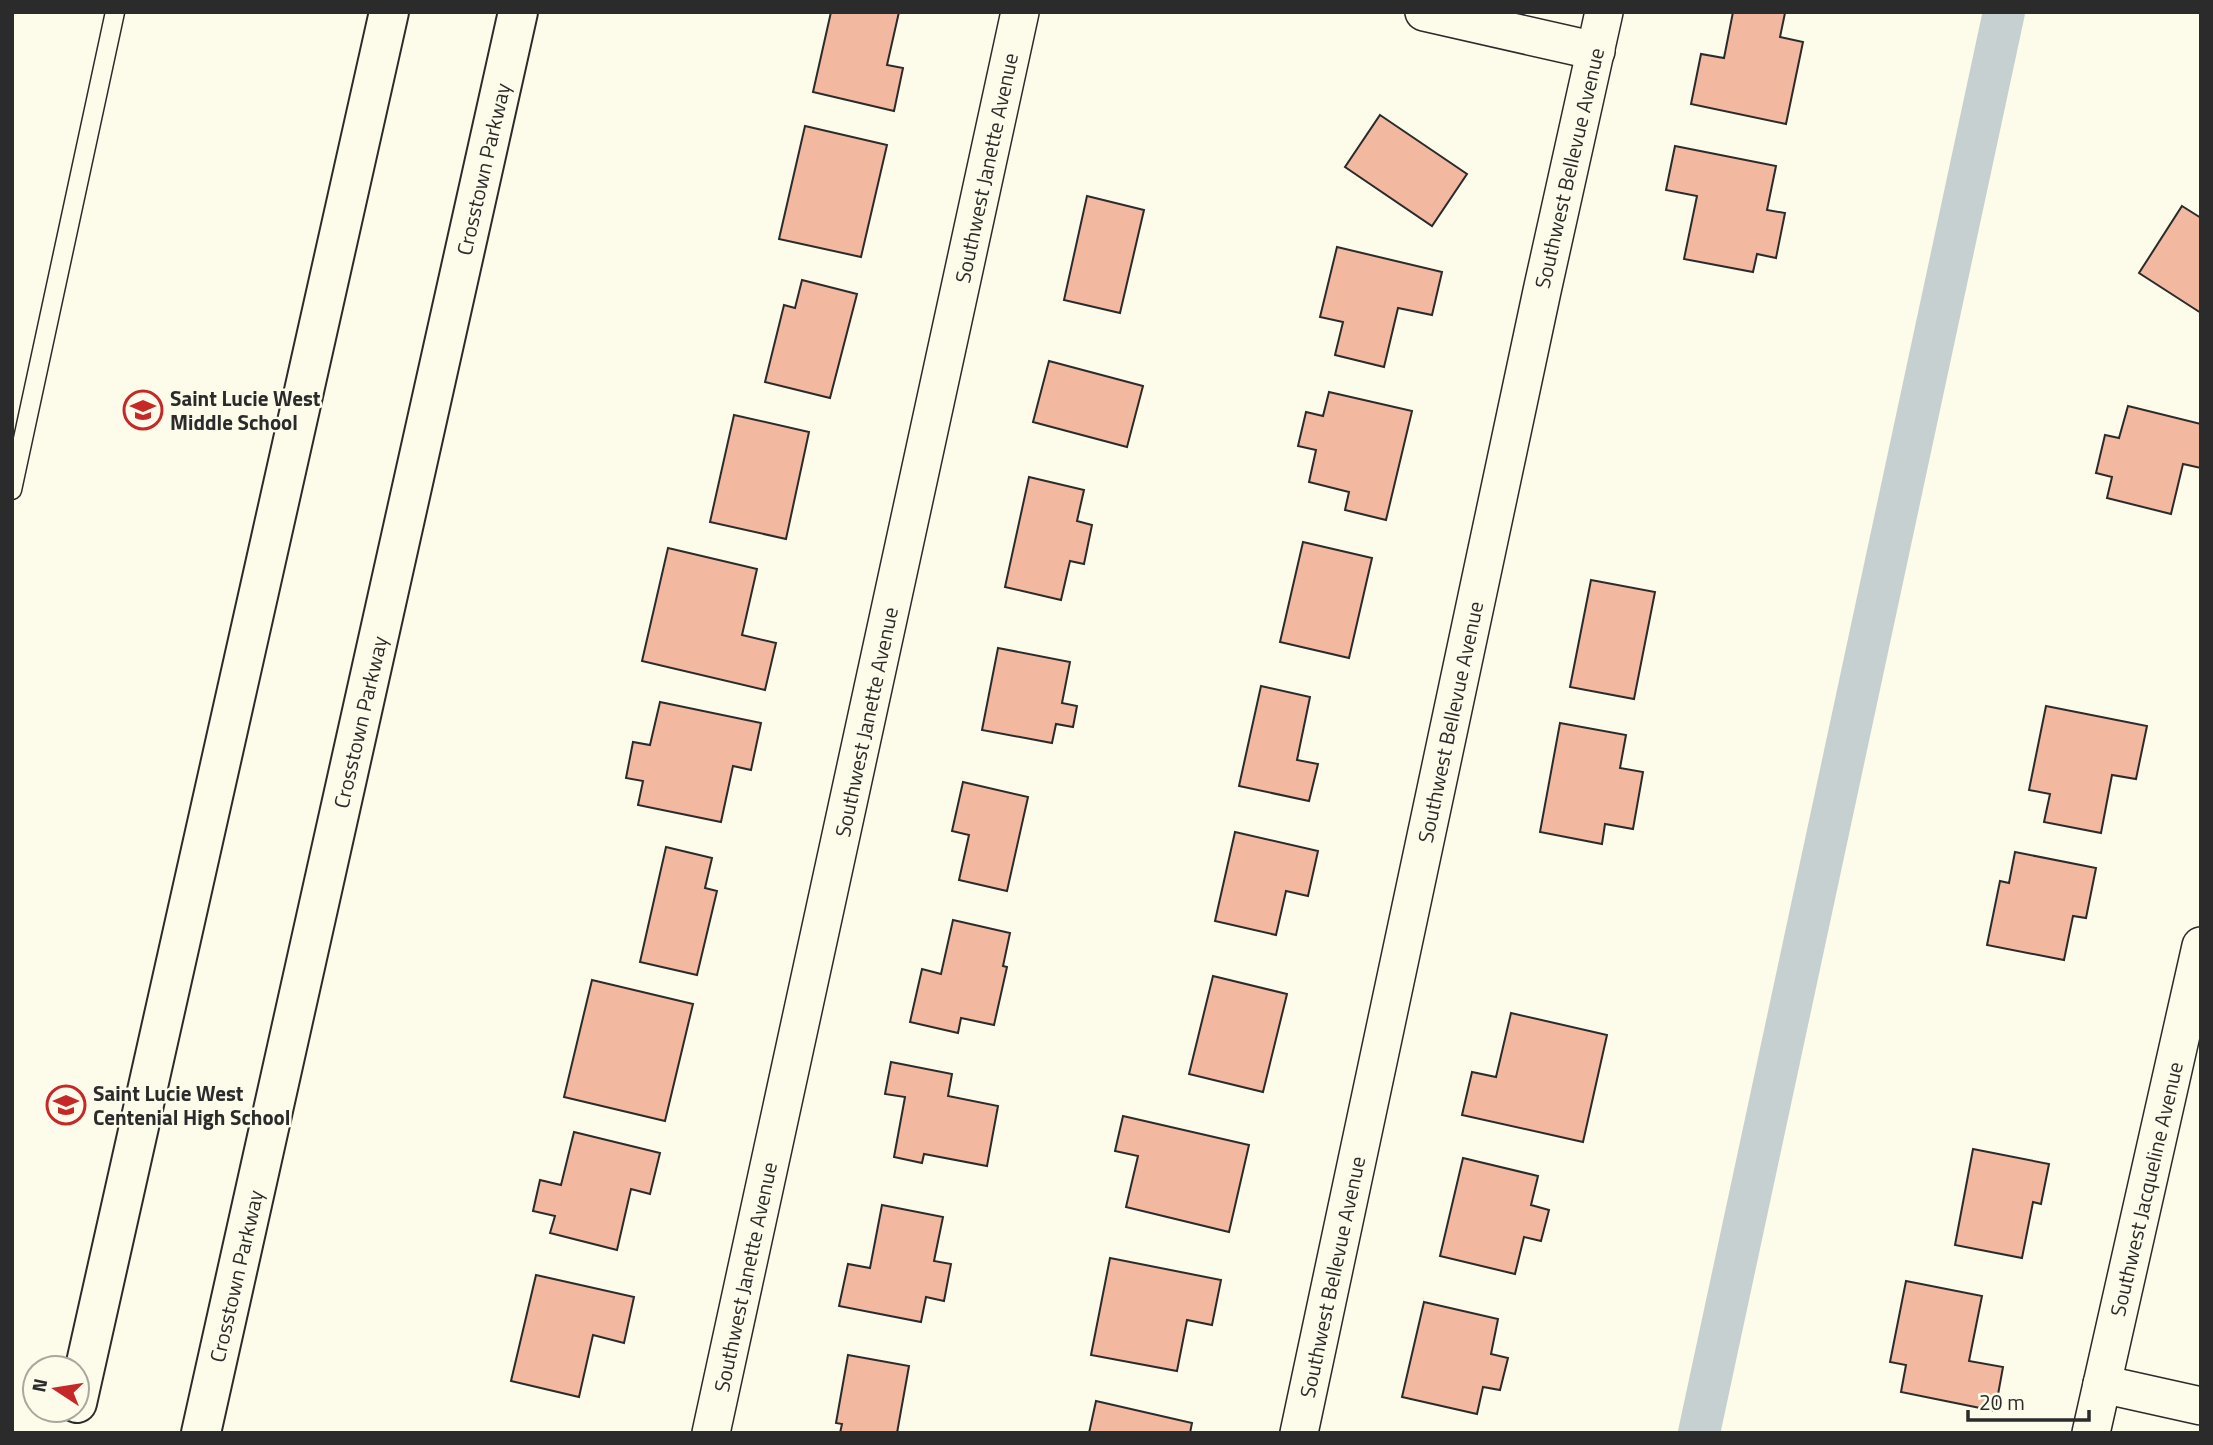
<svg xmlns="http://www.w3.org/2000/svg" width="2213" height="1445" font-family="'Titillium Web',sans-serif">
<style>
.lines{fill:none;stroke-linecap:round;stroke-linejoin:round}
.canal{stroke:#c7d0d0;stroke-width:42}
.building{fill:#f2b8a0;stroke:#2b2b2b;stroke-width:2}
.lane-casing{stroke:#2b2b2b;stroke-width:21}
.street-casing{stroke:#2b2b2b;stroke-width:40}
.secondary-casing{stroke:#2b2b2b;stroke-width:42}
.lane{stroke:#fdfbea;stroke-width:18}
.street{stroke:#fdfbea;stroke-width:37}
.secondary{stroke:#fdfbea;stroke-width:38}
.labels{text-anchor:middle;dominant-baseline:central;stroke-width:5;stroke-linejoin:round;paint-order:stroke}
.street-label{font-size:21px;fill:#2b2b2b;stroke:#fdfbea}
.poi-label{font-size:21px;font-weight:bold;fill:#2b2b2b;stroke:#fdfbea;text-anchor:start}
</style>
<rect width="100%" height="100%" fill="#fdfbea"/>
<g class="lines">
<polyline class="canal" points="1699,1433 2004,12"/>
</g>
<g class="building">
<polygon points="831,12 899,12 887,65 903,68 894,111 813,92"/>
<polygon points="1733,12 1785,13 1780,37 1803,42 1786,124 1691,104 1701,54 1724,58"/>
<polygon points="1380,115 1467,174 1432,226 1345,167"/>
<polygon points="805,126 887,145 861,257 779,239"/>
<polygon points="1675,146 1776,166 1767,210 1785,213 1776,258 1757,254 1753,272 1684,259 1697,196 1666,190"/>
<polygon points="1087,196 1144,210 1120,313 1064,300"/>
<polygon points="2182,206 2201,218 2201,313 2139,273"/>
<polygon points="1337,247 1442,272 1432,315 1398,308 1384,367 1335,355 1343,322 1320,317"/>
<polygon points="802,280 857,294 830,398 765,382 784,305 795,308"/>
<polygon points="1049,361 1143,386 1127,447 1033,422"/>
<polygon points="1329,392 1412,411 1386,520 1345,510 1349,492 1309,482 1316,450 1298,446 1306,412 1323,416"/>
<polygon points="2128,406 2201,424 2201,468 2183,464 2171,514 2107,498 2112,477 2096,473 2105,435 2119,438"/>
<polygon points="734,415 809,432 786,539 710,522"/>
<polygon points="1029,477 1084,490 1077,521 1092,525 1084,564 1070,561 1061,600 1005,587"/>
<polygon points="1303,542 1372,558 1349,658 1280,642"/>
<polygon points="668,548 757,569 742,635 776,643 765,690 642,661"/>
<polygon points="1591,580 1655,592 1634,699 1570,687"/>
<polygon points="998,648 1070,662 1062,703 1077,706 1073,727 1056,724 1052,743 982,730"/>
<polygon points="1261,686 1310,697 1297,760 1318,764 1309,801 1239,786"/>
<polygon points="660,702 761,723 751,770 733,766 721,822 638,805 643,781 626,778 633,742 650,745"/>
<polygon points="2046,706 2147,726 2136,779 2112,775 2101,833 2044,822 2050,794 2029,790"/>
<polygon points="1560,723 1626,735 1620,768 1643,772 1633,829 1605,824 1602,844 1540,832"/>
<polygon points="963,782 1028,797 1007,891 959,880 969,835 952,831"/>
<polygon points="1235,832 1318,851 1308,896 1286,891 1276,935 1215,921"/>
<polygon points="666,847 712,858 705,888 717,891 697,975 640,962"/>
<polygon points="2015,852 2096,868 2086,918 2073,916 2064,960 1987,945 2000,881 2009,883"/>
<polygon points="953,920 1010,933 1003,966 1007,967 994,1025 961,1018 958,1033 910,1022 922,969 941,974"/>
<polygon points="1213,976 1287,994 1263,1092 1189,1074"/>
<polygon points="592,980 693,1004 665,1121 564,1097"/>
<polygon points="1511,1013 1607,1035 1583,1142 1462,1115 1472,1072 1496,1077"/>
<polygon points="891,1062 952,1074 948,1096 998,1106 987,1166 924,1154 922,1163 894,1157 905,1097 885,1094"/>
<polygon points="1123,1116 1249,1145 1229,1232 1126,1207 1138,1156 1115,1151"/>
<polygon points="574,1132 660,1153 650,1194 631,1189 617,1250 550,1233 555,1216 533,1211 540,1180 561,1185"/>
<polygon points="1973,1149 2049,1164 2041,1204 2033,1202 2022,1258 1955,1245"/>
<polygon points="1463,1158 1538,1176 1531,1205 1549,1210 1541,1241 1524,1237 1515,1274 1440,1256"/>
<polygon points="882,1205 943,1217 934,1261 951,1264 944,1301 926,1297 921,1322 839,1306 848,1264 870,1268"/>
<polygon points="1110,1258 1221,1280 1212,1325 1187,1320 1177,1371 1091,1355"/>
<polygon points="536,1275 634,1297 624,1343 593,1335 579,1397 511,1381"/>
<polygon points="1906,1281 1982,1296 1969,1361 2003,1367 1995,1411 1901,1392 1906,1365 1890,1362"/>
<polygon points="1424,1302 1498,1319 1491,1354 1508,1358 1500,1390 1483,1387 1477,1414 1402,1397"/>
<polygon points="848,1355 909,1366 897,1433 840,1433 842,1424 836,1423"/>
<polygon points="1096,1401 1192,1423 1190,1433 1089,1433"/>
</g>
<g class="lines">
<defs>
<polyline id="lane" points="12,490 115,12"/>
<g id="street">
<polyline points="1424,12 1596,51"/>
<polyline points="2102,1384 2201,1406"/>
<polyline points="711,1433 1020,12"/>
<polyline points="1299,1433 1542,291 1604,12"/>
<polyline points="2091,1433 2201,946"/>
</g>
<g id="secondary">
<polyline points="77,1403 389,12"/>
<polyline points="201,1433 518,12"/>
</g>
</defs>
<use href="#lane" class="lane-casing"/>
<use href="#street" class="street-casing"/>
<use href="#secondary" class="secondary-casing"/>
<use href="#lane" class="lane"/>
<use href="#street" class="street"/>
<use href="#secondary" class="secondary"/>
</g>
<defs>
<symbol id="school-ring" viewBox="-11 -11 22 22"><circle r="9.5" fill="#fdfbea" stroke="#c62828" stroke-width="1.5"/><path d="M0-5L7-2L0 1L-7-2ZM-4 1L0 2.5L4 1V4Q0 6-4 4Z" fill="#c62828"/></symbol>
</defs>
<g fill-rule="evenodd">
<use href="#school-ring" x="121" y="388" width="44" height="44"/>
<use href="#school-ring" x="44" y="1083" width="44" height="44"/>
</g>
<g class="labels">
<g class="street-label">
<text transform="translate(986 168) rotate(-78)">Southwest Janette Avenue</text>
<text transform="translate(1569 168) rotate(-77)">Southwest Bellevue Avenue</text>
<text transform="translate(483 169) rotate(-77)">Crosstown Parkway</text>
<text transform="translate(360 722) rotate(-77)">Crosstown Parkway</text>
<text transform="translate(866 722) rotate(-78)">Southwest Janette Avenue</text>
<text transform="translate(1450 722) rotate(-78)">Southwest Bellevue Avenue</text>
<text transform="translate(2146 1189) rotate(-77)">Southwest Jacqueline Avenue</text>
<text transform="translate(236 1276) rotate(-77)">Crosstown Parkway</text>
<text transform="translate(745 1277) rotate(-78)">Southwest Janette Avenue</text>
<text transform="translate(1332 1277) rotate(-78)">Southwest Bellevue Avenue</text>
</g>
<g class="poi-label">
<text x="170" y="398">Saint Lucie West<tspan x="170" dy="24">Middle School</tspan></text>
<text x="93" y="1093">Saint Lucie West<tspan x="93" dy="24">Centenial High School</tspan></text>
</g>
</g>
<rect width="2213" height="1445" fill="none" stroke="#2b2b2b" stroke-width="28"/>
<g transform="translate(56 1389) rotate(282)"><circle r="33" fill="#fdfbea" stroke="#a9a89e" stroke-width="2"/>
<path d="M0-5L12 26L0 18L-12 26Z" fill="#c62828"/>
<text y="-10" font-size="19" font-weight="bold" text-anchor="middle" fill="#2b2b2b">N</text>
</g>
<path d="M1968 1410v10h121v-10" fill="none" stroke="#2b2b2b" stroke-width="3.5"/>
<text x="1979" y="1410" font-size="21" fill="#2b2b2b" stroke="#fdfbea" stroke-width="5" paint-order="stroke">20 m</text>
</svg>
